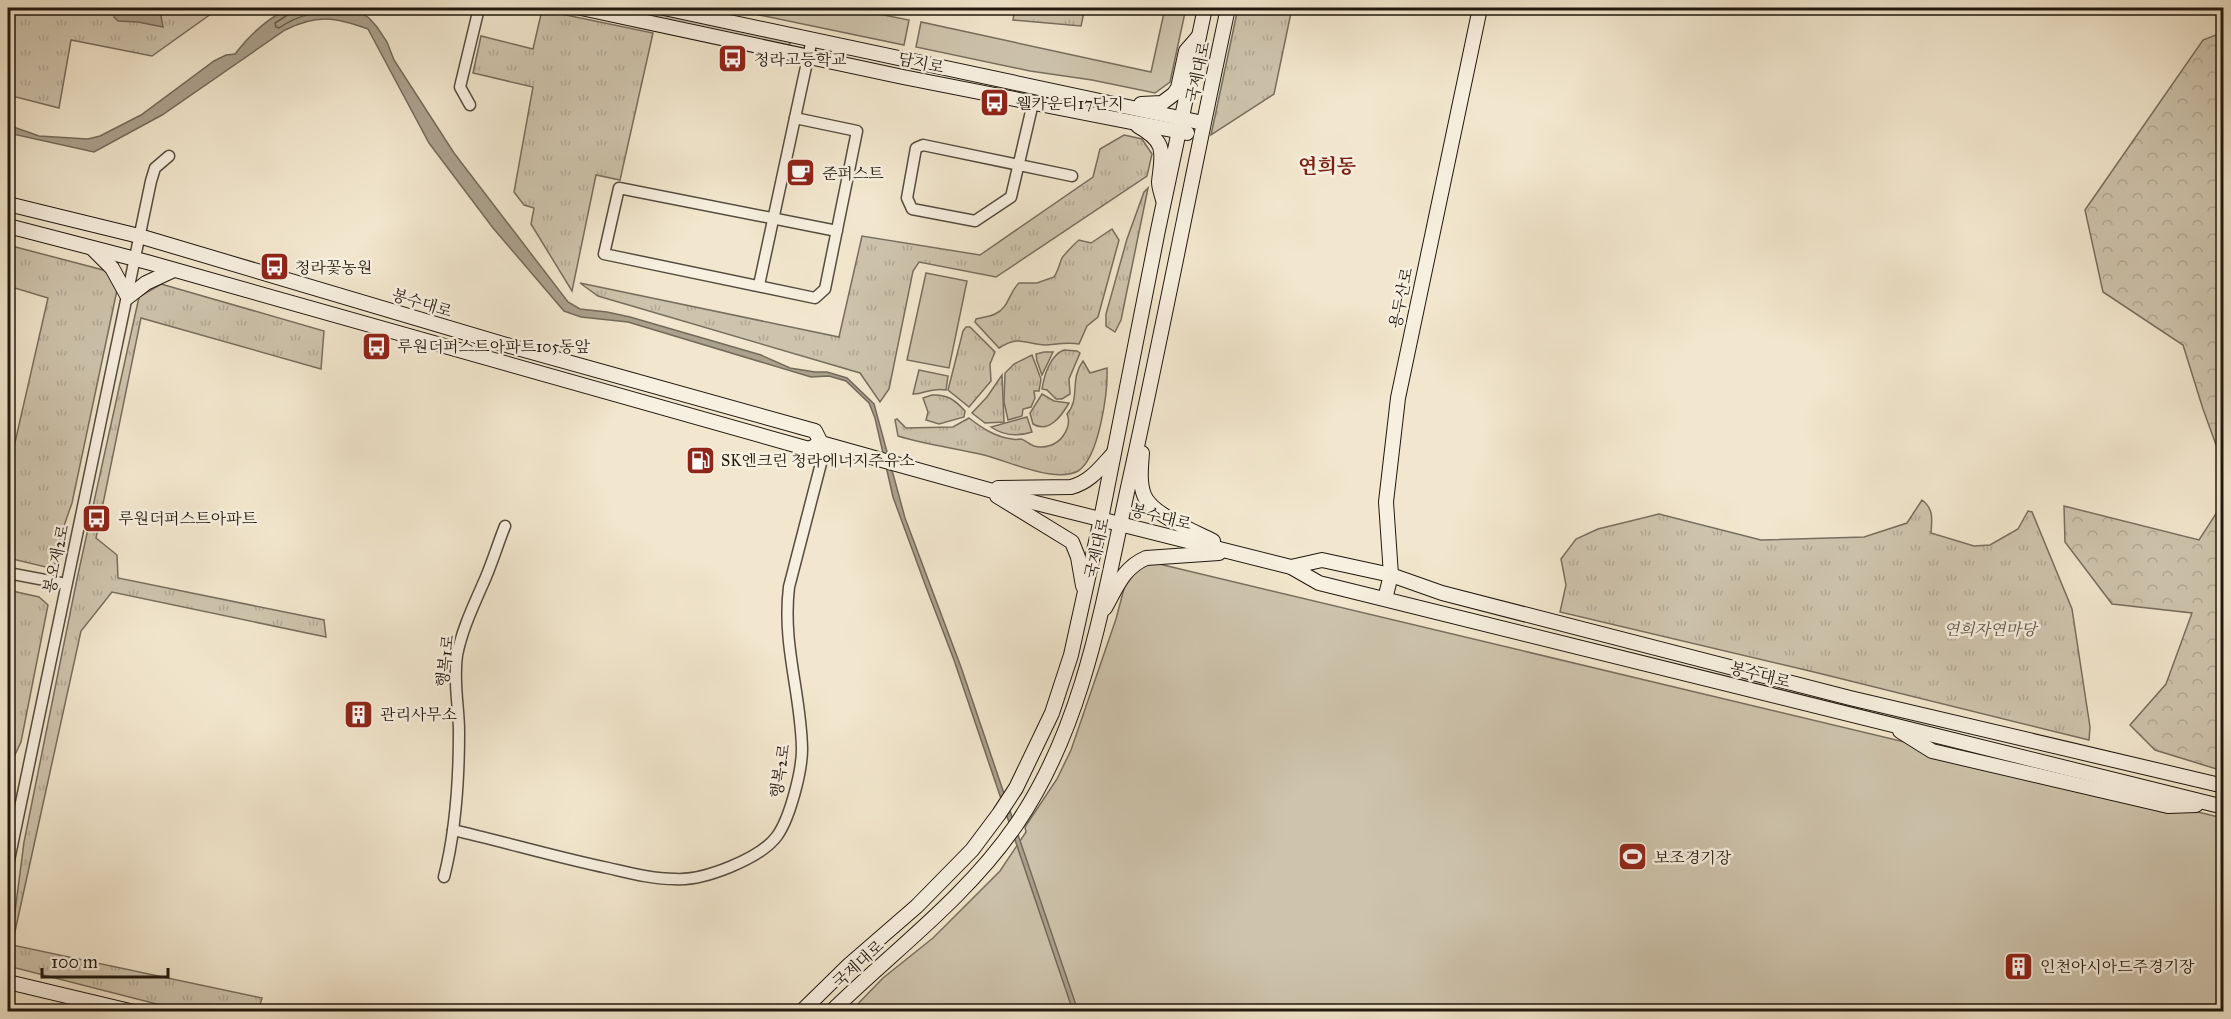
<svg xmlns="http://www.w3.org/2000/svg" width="2231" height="1019" font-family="'IM FELL Great Primer','Noto Serif KR',serif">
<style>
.grass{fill:#cec4ad;stroke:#776e5e;stroke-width:1.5}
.forest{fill:url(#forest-crowns);stroke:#776e5e;stroke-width:1.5}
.park{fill:url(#park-tufts);stroke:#776e5e;stroke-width:1.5}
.water{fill:#aba18d;stroke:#736a5a;stroke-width:1.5}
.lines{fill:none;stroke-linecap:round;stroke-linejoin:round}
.shore{stroke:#665c4e;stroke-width:1.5}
.street-casing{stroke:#544c3e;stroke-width:13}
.secondary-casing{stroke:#20180e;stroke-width:16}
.street{stroke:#f7efdf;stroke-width:10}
.secondary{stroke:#f7efdf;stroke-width:14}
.labels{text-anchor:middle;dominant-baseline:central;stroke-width:5;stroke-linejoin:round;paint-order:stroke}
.poi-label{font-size:16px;fill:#20180e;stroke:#f7efdf;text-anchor:start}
.street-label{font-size:16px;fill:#20180e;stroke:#f7efdf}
.park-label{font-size:16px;font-style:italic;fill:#5d5446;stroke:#f7efdf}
.quarter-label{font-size:20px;font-weight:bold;fill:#7a1f14;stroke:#f7efdf}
</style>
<defs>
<pattern id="forest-crowns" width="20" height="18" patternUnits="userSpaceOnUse" patternTransform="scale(1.5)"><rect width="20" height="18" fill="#cec4ad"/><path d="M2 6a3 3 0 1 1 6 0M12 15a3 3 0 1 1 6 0" fill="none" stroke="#b1a894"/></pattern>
<pattern id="park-tufts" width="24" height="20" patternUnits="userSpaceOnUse" patternTransform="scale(1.5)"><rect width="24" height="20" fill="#cec4ad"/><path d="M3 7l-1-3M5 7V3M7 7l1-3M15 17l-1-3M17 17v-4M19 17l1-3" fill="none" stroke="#b1a894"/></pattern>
</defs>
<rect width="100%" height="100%" fill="#f2e7ce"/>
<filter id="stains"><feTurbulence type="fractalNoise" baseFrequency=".00333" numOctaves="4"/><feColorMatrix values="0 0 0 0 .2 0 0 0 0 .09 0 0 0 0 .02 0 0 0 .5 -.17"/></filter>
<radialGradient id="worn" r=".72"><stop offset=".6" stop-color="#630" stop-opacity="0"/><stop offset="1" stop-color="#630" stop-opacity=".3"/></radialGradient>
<g class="grass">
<polygon points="726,8 849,8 909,20 904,45"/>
<polygon points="1165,8 1186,8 1170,82 1155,93 1092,80 1030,71 916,47 921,22 1151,72"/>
<polygon points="648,11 789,41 790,44 788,46 646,15 645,12"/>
<polygon points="926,273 967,281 949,368 907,360"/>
<polygon points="1155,563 2223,818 2223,1011 850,1012 883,978 933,938 1000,871 1026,832 1025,827 1057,779 1071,750 1116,619 1126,581 1142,564"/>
</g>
<g class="forest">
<polygon points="2223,32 2223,464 2203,409 2183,345 2103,292 2085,210 2203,40"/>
<polygon points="2223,503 2223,771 2155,750 2130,725 2166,684 2192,613 2112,604 2065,542 2064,506 2199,540"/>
</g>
<g class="park">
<polygon points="8,8 216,8 215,11 152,56 71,40 59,108 8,95"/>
<polygon points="1015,8 1085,8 1081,26 1013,20"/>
<polygon points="1238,8 1292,8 1274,94 1211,135"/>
<polygon points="542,10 653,33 620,180 596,175 572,291 531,224 534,208 524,205 514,192 533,87 473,73 481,36 533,49"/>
<polygon points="1124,135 1142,139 1152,154 1147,176 996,277 919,262 913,271 889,389 880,402 860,373 598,296 580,283 839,337 862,236 980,255 1093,177 1100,149"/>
<polygon points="1148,188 1121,320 1115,332 1106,326 1106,314 1127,239 1144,192"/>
<path d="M1112 229 1119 240 1098 317 1087 326 1079 344C1067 342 1058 344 1046 345 1025 345 1021 334 999 348L975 322 976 319C982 317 989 317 995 314 1009 308 1009 292 1019 283H1037L1054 277C1058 271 1059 265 1062 258 1063 256 1076 242 1079 240L1091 243Z"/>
<polygon points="8,245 107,271 117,290 72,503 65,523 57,562 50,568 8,558 8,473 48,298 8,286"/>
<polygon points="161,284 324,331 321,369 141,318 96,538 117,555 118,578 324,620 326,637 112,592 81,631 12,945 262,998 258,1011 184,1011 8,966 24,842 77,579 139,297"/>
<polygon points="966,327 970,327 995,352 990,364 991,381 969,407 948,390 963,331"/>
<path d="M1064 350 1077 351 1080 353 1069 379 1070 394 1062 399H1056L1047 390 1042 389C1044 376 1050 355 1064 350Z"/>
<polygon points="1044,352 1053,352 1042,375 1037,361 1036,354"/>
<polygon points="1032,355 1041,379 1039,391 1034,391 1035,398 1031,407 1023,409 1022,416 1008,420 1004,402 1005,373 1014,364"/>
<path d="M1083 361 1090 373 1107 368C1108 392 1099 458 1078 471 1071 475 1058 475 1050 474 1028 471 1006 461 984 455 955 448 927 445 898 436L895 420 897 419 906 428 953 427 969 418C982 428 995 437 1012 439 1015 440 1018 439 1021 439 1025 440 1029 444 1034 446 1044 449 1057 445 1063 436 1068 429 1070 421 1067 414 1081 398 1069 380 1083 361Z"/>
<path d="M919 370 948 376 946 390C929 387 923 395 913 394Z"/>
<polygon points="1002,375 1004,422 985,423 972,413 987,397"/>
<path d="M1042 394 1054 401 1069 403C1062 415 1049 434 1033 424L1030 413Z"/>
<path d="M932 395C947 394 955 400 965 411L964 417 939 424 926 420 928 412 923 398Z"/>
<path d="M1027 417 1032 432C1017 437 1004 436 991 427Z"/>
<path d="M1922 500C1934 509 1932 519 1931 533L1974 546 1990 545 2018 529 2028 511 2032 512 2072 609 2090 727 2089 740 1814 672 1560 612 1566 585 1561 559 1576 539 1598 529 1659 514 1761 540 1864 537 1907 523Z"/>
<polygon points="8,590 39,597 48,605 21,742 13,759 8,793"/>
</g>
<g class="water">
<path d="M115 8H194C182 9 168 6 161 16L163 27 138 22 118 21 114 17Z"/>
<path d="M289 8H343L344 10 360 12 369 18 377 27 387 42 394 60 454 153 568 302 580 309 607 312 630 317 761 355 790 368 815 372H827L847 378 874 404 905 518 961 667 1078 1011H1073L954 660 926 587 893 497 875 418 869 403 846 381 829 376 811 377 628 322 581 317 564 311 493 228 429 143 368 29C335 17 317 14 285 30L162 115 94 152 8 133V125L39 136 88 139 100 136 141 115 214 61 226 55 235 54C250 34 267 19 289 8Z"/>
</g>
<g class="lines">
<path class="shore" d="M290 8 289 14 275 23 276 27 279 28C301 13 316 12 342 14L344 8"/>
<defs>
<g id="street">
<polyline points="1033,103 1011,197 975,221 912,209 907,198 916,148 923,145 1072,176"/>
<polyline points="470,105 460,87 479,8"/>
<polyline points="795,118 857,131 825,289 815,298 604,254 619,188 837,231"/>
<polyline points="759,285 812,39"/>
<polyline points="8,573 66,584"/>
<path d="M453 830C505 842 556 857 608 868 630 873 652 879 675 879 703 881 760 859 777 836 790 818 802 771 802 749 801 693 782 645 789 587L826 444"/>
<polyline points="8,865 151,181 155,168 169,156"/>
<path d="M444 877C456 830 459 781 459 732 459 706 453 682 457 655 462 630 472 609 482 586 491 567 497 546 505 526"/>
</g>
<g id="secondary">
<polyline points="581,8 903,77 1187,133"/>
<polyline points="664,8 1203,123"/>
<polyline points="1141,104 1162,103 1174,94 1178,88 1186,51 1199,36"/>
<path d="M1138 126C1168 143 1162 153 1159 182 1159 188 1162 195 1163 200"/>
<polyline points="8,204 139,236 510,346 815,431 821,443"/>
<polyline points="8,226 147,262 809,449 821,443 1036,503 1291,567 1319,583 2224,807"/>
<polyline points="93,249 112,268 128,297 146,283 174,270"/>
<path d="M1142 453C1141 467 1139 482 1144 495 1151 514 1195 532 1213 541"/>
<path d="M998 488 1071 487C1090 482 1100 468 1113 454"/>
<polyline points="997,496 1072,542 1078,557 1083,586"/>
<polyline points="1291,567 1322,560 1391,575 1442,593 1850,698 2224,786"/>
<polyline points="1385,599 1391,575 1386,502 1398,398 1480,8"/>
<path d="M1105 608C1117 587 1123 568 1146 558L1219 553"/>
<polyline points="1900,731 1932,751 2168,806 2196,805"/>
<polyline points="8,982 134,1012"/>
<polyline points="801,1012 849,965 917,906 972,850 999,814 1016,788 1052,713 1071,655 1101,519 1158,230 1205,8"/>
<path d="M831 1012C893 951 966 898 1016 825 1085 724 1103 601 1129 483 1164 325 1194 166 1228 8"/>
</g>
</defs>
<use href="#street" class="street-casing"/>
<use href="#secondary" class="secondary-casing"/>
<use href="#street" class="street"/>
<use href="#secondary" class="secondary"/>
</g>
<defs>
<symbol id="bus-square" viewBox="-11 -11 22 22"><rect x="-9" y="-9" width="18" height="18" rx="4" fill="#8f2418" stroke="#f7efdf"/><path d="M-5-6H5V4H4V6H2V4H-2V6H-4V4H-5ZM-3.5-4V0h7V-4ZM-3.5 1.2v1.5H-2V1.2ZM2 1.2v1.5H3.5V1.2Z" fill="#fff"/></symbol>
<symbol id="cafe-square" viewBox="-11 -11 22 22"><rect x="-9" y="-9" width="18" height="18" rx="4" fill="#8f2418" stroke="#f7efdf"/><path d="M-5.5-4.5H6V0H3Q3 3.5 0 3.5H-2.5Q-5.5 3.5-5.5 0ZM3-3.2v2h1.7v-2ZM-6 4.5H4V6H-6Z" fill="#fff"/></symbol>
<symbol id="fuel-square" viewBox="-11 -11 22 22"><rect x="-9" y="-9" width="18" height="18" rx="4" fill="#8f2418" stroke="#f7efdf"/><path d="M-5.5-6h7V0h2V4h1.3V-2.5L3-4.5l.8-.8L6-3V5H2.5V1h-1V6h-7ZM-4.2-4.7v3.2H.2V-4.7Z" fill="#fff"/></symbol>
<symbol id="building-square" viewBox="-11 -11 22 22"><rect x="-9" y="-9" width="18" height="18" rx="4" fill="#8f2418" stroke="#f7efdf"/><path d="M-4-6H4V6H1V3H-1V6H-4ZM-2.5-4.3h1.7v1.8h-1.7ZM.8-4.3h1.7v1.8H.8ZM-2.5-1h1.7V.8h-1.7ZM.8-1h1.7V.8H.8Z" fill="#fff"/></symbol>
<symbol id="stadium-square" viewBox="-11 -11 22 22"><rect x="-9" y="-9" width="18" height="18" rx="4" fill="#8f2418" stroke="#f7efdf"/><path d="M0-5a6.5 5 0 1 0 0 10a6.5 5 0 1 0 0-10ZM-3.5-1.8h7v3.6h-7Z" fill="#fff"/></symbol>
</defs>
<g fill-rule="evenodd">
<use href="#bus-square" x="716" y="42" width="33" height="33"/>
<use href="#bus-square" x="978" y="86" width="33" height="33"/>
<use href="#cafe-square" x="784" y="156" width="33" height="33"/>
<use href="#bus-square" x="258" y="250" width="33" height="33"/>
<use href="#bus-square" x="360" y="330" width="33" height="33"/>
<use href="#fuel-square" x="684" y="444" width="33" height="33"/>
<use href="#bus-square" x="80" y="502" width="33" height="33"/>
<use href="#building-square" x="342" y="698" width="33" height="33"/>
<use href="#stadium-square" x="1616" y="840" width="33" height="33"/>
<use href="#building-square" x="2002" y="950" width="33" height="33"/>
</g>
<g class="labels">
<g class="poi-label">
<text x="754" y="59">청라고등학교</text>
<text x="1016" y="103">웰카운티17단지</text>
<text x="822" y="173">준퍼스트</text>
<text x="295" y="267">청라꽃농원</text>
<text x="397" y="346">루원더퍼스트아파트105동앞</text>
<text x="721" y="460">SK엔크린 청라에너지주유소</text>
<text x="118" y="518">루원더퍼스트아파트</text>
<text x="380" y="714">관리사무소</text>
<text x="1654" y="857">보조경기장</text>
<text x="2040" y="966">인천아시아드주경기장</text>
</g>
<g class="street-label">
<text transform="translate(921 63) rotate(12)">담지로</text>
<text transform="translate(1198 72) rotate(-78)">국제대로</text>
<text transform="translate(1401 298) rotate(-78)">용두산로</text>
<text transform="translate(422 303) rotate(17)">봉수대로</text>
<text transform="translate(1161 517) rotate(14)">봉수대로</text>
<text transform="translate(1097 548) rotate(-77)">국제대로</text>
<text transform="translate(56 559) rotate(-78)">봉오재2로</text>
<text transform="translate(445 661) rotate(-83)">행복1로</text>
<text transform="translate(1760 675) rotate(14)">봉수대로</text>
<text transform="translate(780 771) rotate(-81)">행복2로</text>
<text transform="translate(858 964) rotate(-42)">국제대로</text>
</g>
<g class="park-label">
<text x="1990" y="629">연희자연마당</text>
</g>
<g class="quarter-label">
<text x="1327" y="166">연희동</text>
</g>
</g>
<rect width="2231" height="1019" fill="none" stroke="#f2e7ce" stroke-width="30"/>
<rect x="9" y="9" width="2213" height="1001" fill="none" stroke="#20180e" stroke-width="3"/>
<rect x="15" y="15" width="2201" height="989" fill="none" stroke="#20180e" stroke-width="1.5"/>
<path d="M42 968v9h126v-9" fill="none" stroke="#20180e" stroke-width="3"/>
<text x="51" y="968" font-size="18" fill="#20180e" stroke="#f7efdf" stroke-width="4.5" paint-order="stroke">100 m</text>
<rect width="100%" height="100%" filter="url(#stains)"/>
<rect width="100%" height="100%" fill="url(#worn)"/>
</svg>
